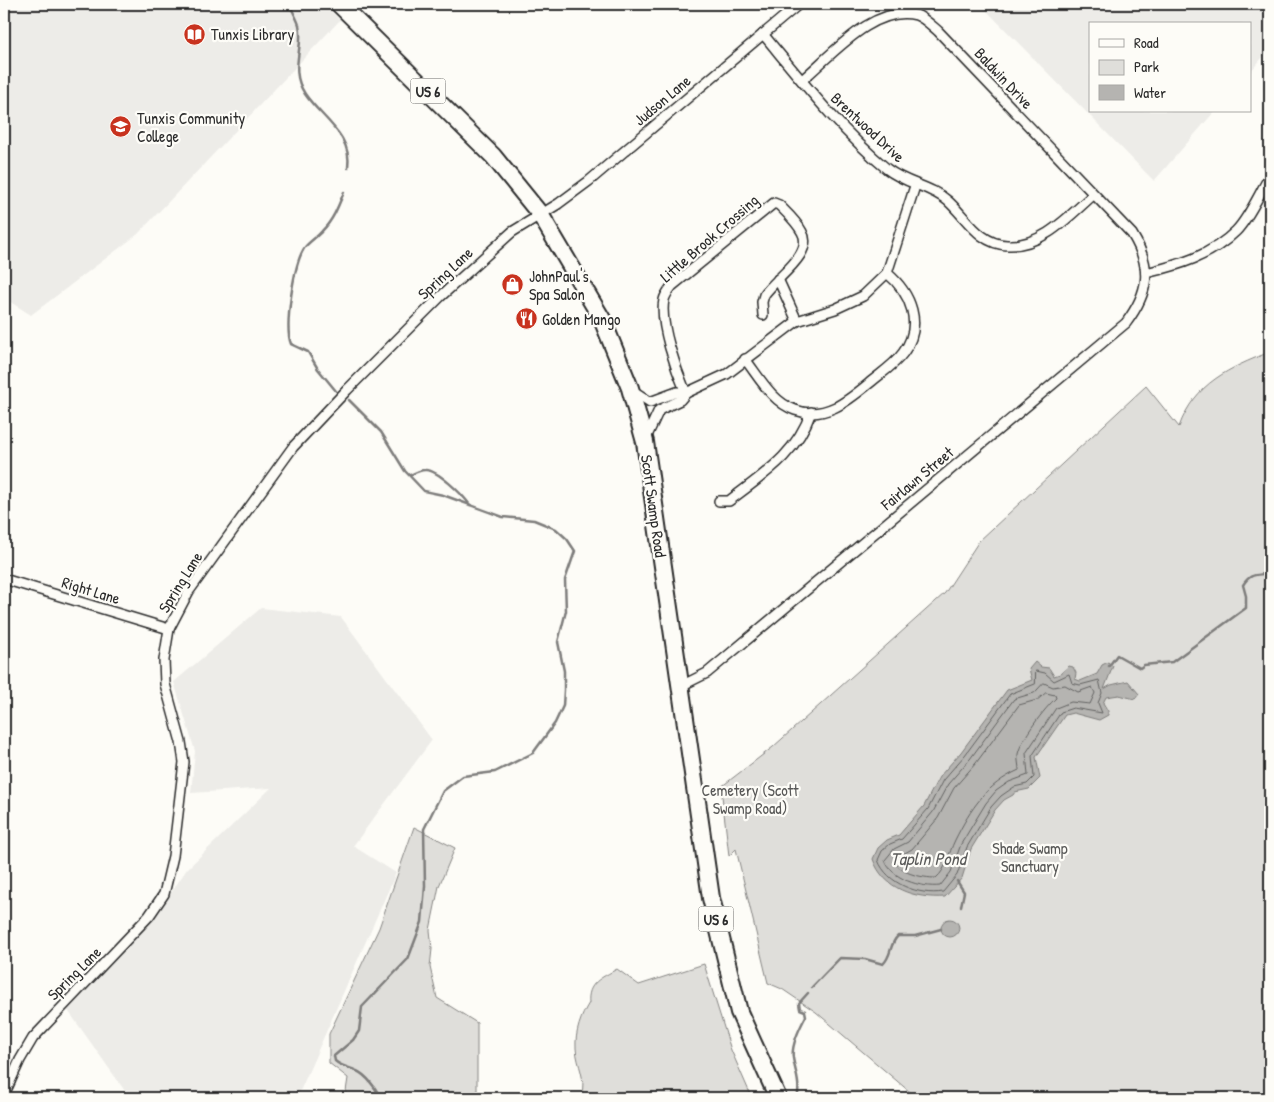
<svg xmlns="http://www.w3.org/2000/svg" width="1274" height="1102" font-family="'Patrick Hand',sans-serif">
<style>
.built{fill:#edece8}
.green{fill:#dfdeda;stroke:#858482}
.water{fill:#b5b4b1;stroke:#7e7d7b}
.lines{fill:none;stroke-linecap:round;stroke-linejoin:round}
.shore{stroke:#626261;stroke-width:1}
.stream{stroke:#7e7d7b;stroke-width:2.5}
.street-casing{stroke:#2b2b2b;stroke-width:12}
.highway-casing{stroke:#2b2b2b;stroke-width:20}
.street{stroke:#fdfcf7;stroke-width:9}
.highway{stroke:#fdfcf7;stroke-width:16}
.labels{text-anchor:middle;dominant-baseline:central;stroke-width:4.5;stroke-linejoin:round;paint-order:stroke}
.shield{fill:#fdfcf7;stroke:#6a6a68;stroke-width:1}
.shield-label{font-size:15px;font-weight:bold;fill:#2b2b2b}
.poi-label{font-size:16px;fill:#2b2b2b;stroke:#fdfcf7;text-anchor:start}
.street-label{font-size:16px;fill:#2b2b2b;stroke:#fdfcf7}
.park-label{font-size:16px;fill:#585857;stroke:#fdfcf7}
.water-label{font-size:18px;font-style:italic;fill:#5b5b5a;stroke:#fdfcf7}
</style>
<rect width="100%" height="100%" fill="#fdfcf7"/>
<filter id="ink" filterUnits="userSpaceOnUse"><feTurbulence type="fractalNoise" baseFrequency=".02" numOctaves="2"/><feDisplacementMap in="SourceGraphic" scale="10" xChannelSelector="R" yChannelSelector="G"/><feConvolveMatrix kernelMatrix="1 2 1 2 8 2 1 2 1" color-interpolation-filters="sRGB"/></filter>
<g filter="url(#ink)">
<g class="built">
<polygon points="4,4 323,4 340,20 138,234 31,315 4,298"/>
<polygon points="980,4 1270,4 1270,49 1250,72 1250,24 1090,24 1090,111 1215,111 1154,181"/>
<polygon points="261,608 341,617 432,740 353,846 396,873 297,1098 130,1098 67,1009 152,921 187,869 271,788 191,793 195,751 174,682"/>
</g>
<g class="green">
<path d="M1270 352V1098H917L816 1012 782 989 768 983 736 849 729 856 721 787 773 747 945 593 979 541 1146 386 1179 427C1195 383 1229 368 1270 352Z"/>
<polygon points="414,827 455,848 439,886 430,930 432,949 430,967 437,998 477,1023 477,1098 345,1098 348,1078 329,1063 329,1034 379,928"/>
<path d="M704 964 731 1050 752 1098H581C587 1077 577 1067 576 1048 575 1032 581 1016 589 1003 587 983 601 978 617 969L639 985Z"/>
</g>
<g class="water">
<path d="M1035 662 1041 667 1049 668 1054 676 1060 674 1069 666 1073 667 1076 673 1075 679 1080 681 1097 674 1102 665 1108 662 1113 666 1104 689 1111 685 1128 681 1139 694 1135 699 1119 695 1106 697 1103 703 1108 711V715L1099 720 1073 713 1065 715 1036 757 1040 778 1029 789 1015 792 1013 795 1004 800 995 810 971 849 962 878 945 897C915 899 883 889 873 859L878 848 887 840 899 835 924 806 939 777 961 752 1007 690 1032 680 1029 669Z"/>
<circle cx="950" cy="928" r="9"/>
</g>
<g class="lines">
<g class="shore">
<path d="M1036 671 1045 673 1054 681 1069 674 1072 683 1080 685 1099 680 1102 693 1098 703 1102 713 1073 708 1061 712 1032 756 1034 777 1027 784 1014 787 1001 796 991 807 967 847 957 875 943 892C919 896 887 884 878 860L882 851 890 844 902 839 928 809 943 780 965 755 1010 694 1035 684Z"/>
<path d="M1044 683 1053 687 1065 685 1078 692 1092 687 1095 693 1090 704 1071 702 1056 708 1026 753 1028 775 1009 782 996 791 986 803 961 844 951 872 940 886C921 888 891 879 885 860L894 849 908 842 933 812 948 784 970 759 1014 699 1034 693Z"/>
<path d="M1046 693 1055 695 1056 698C1045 708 1021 739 1018 754 1017 759 1019 765 1019 770 986 785 971 808 955 840 948 854 947 869 936 878 923 878 896 873 894 859L912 849 938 818 954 788 976 763 1019 705 1037 700Z"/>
</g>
<g class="stream">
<path d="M290 4C292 11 297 18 299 25 305 48 288 68 305 94 321 118 353 135 348 168"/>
<path d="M336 391 318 369 308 352 291 344C284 327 294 262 305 247 310 241 317 237 322 231 333 220 338 207 344 192"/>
<path d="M349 400 381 432 405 471 424 491 443 495 503 517 534 520 556 529 567 539 575 551 565 580 566 611 558 642 564 671V690L563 706 555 723 533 753 495 772 463 776 443 791 424 829 425 886 422 922 408 959 362 1007 359 1031 353 1040 334 1056 335 1061C342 1067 349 1067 357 1071 366 1075 377 1089 380 1098"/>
<path d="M410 475C414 473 420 470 425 470 437 469 463 495 470 505"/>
<path d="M1109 666 1117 655 1140 668 1144 665 1172 662 1246 608V596L1243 585C1251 572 1257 576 1270 573"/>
<polyline points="957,881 964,892 961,906"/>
<path d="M812 987 840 958 865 959 883 964C892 956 889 944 898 936H915L941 929"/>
<path d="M797 1098C801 1085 795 1071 793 1058 791 1046 800 1027 806 1016L805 1011 800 1009 799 1003 808 993"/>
</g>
<defs>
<g id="street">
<path d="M763 34C802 81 840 130 887 169 906 184 931 186 948 201 966 217 979 244 1007 245 1042 247 1069 216 1093 195"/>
<path d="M1146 273C1179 265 1211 256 1236 231 1249 218 1260 192 1270 176"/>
<polyline points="778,279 797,321"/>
<path d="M745 359C759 377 772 402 795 410 826 421 850 399 872 381 883 372 895 364 903 353 924 325 911 293 887 273"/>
<polyline points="632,390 650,402 677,392 686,393"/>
<path d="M686 393C677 372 659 323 664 300 665 295 669 290 672 286L774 203 779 205C787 213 797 222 802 232 815 254 775 278 764 295L762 302 763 315"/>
<polyline points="646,438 659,410 680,400 686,393 727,374 797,321 835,309 863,296 887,273 915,186"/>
<path d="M719 501H729C764 474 796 455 811 412"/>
<polyline points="4,579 169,629"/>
<path d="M681 686 707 673 1126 323C1149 292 1153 268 1132 234L938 31C932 26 923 17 916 15 874 4 831 56 802 80"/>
<polyline points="4,1095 20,1060 33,1038 149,916 164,894 173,856 184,762 181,742 165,684 164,660 169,629 189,591 293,447 347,390 440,297 512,232 558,204 589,181 799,4"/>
</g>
<polyline id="highway" points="339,4 493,156 540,214 602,319 630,388 645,442 711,898 739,1012 778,1098"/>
</defs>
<use href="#street" class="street-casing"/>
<use href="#highway" class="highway-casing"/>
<use href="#street" class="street"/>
<use href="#highway" class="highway"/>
</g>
</g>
<defs>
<symbol id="library-disc" viewBox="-11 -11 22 22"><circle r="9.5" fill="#c8321e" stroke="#fdfcf7"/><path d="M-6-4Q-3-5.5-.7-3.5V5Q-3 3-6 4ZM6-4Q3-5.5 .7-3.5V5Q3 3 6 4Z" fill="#fff"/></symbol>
<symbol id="university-disc" viewBox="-11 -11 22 22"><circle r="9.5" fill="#c8321e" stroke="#fdfcf7"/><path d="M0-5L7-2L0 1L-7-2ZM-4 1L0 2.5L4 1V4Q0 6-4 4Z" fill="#fff"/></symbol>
<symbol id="shop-disc" viewBox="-11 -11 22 22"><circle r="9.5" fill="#c8321e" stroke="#fdfcf7"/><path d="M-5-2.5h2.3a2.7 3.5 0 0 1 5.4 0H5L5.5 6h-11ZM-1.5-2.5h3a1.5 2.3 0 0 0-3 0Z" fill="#fff"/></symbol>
<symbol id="restaurant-disc" viewBox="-11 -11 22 22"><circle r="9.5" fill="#c8321e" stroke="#fdfcf7"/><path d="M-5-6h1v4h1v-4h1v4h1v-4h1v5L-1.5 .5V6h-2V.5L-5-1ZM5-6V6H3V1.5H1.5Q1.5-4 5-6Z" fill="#fff"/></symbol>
</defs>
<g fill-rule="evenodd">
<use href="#library-disc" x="182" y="22" width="25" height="25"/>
<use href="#university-disc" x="108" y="114" width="25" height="25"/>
<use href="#shop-disc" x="500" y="272" width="25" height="25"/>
<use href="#restaurant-disc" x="514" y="306" width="25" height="25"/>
</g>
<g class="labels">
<g class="shield">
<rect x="410.5" y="78.5" width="35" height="25" rx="4"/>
<rect x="698.5" y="906.5" width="35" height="25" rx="4"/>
</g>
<g class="shield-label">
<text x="428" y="91">US 6</text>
<text x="716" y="919">US 6</text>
</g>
<g class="poi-label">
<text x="211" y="34">Tunxis Library</text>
<text x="137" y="118">Tunxis Community<tspan x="137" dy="18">College</tspan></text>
<text x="529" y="276">JohnPaul's<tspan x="529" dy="18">Spa Salon</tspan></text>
<text x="542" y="319">Golden Mango</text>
</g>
<g class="street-label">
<text transform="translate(1004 78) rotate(47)">Baldwin Drive</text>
<text transform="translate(662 100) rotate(-40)">Judson Lane</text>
<text transform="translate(868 127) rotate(43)">Brentwood Drive</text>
<text transform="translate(709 238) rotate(-41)">Little Brook Crossing</text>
<text transform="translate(445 273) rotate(-43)">Spring Lane</text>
<text transform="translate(917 478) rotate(-40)">Fairlawn Street</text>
<text transform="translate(654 506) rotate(82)">Scott Swamp Road</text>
<text transform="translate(180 582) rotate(-58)">Spring Lane</text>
<text transform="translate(91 590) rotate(17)">Right Lane</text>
<text transform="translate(74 973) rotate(-45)">Spring Lane</text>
</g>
<g class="park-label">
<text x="750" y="790">Cemetery (Scott<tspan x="750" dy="18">Swamp Road)</tspan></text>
<text x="1030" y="848">Shade Swamp<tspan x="1030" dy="18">Sanctuary</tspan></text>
</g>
<g class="water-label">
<text x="928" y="858">Taplin Pond</text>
</g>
</g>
<rect width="1274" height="1102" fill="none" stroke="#fdfcf7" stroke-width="20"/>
<rect x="10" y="10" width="1254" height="1082" fill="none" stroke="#2b2b2b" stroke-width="2" filter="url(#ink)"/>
<rect x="1089" y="22" width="162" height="90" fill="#fdfcf7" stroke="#a9a8a5"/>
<rect x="1099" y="39" width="25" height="8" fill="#fdfcf7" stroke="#a9a8a5"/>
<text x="1134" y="48" font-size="15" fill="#2b2b2b">Road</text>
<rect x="1099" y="60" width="25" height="15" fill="#dfdeda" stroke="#a9a8a5"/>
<text x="1134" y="72" font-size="15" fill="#2b2b2b">Park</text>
<rect x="1099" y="85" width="25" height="15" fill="#b5b4b1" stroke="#a9a8a5"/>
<text x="1134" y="98" font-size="15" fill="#2b2b2b">Water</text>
</svg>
